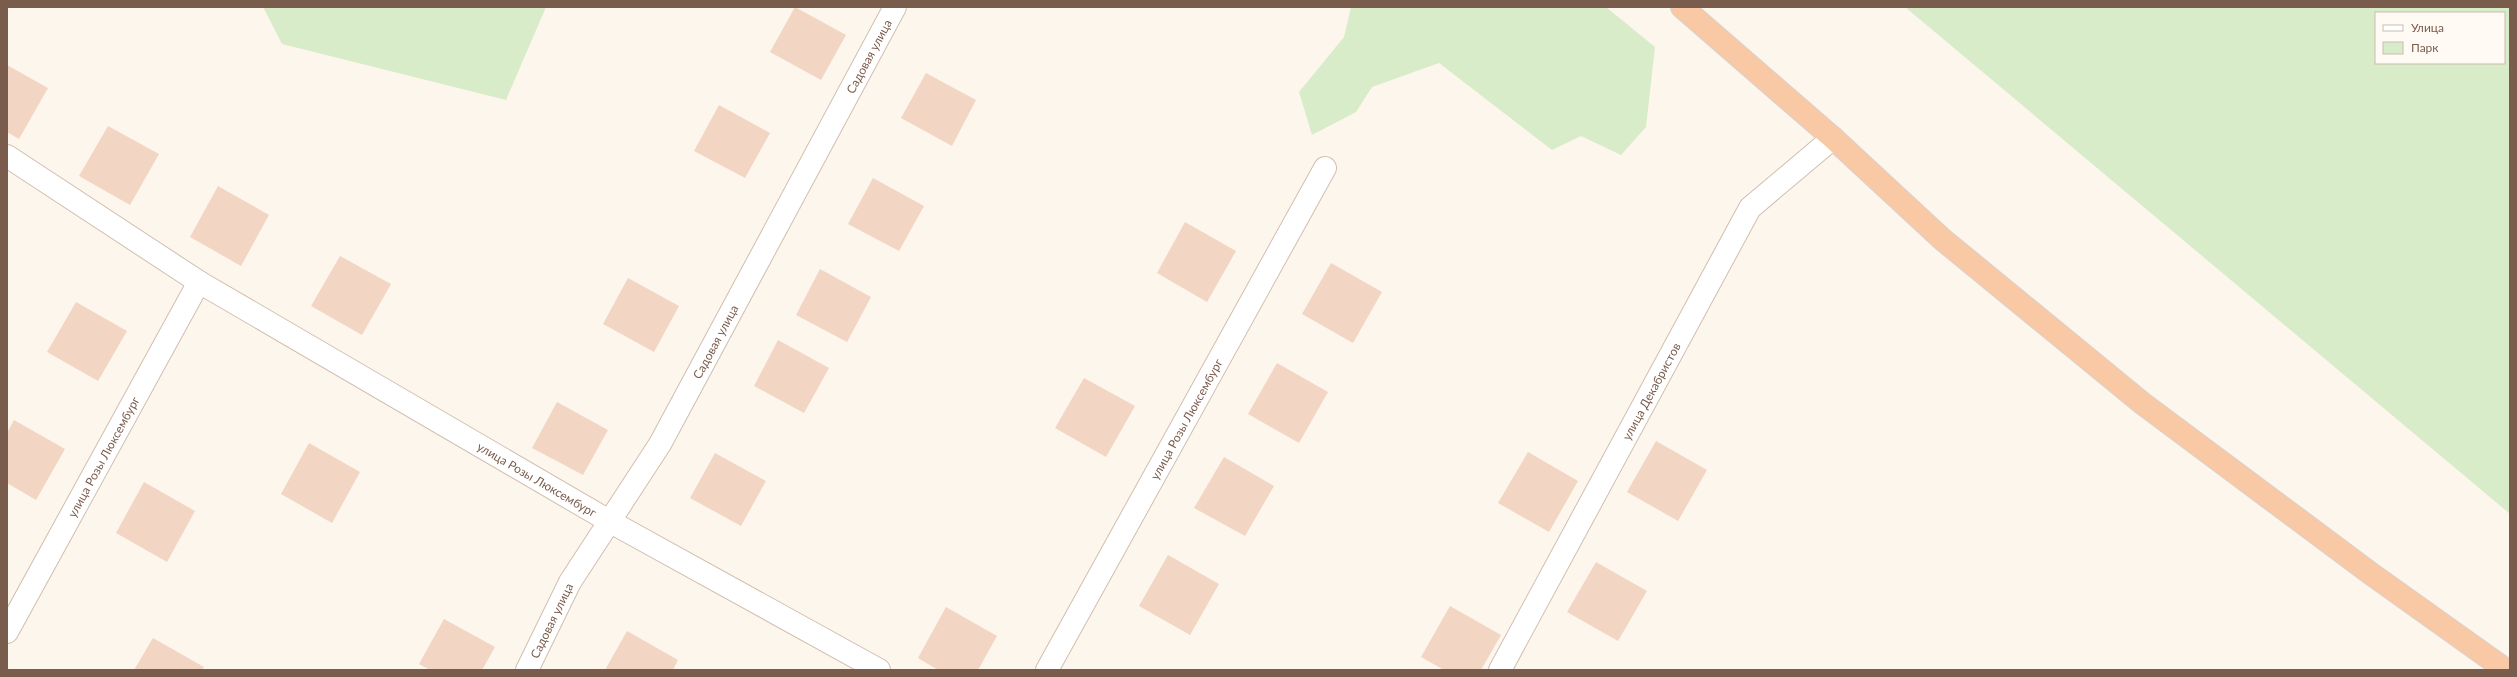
<svg xmlns="http://www.w3.org/2000/svg" width="2517" height="677" font-family="Lato,sans-serif">
<style>
.green{fill:#d8ecc9;fill-rule:evenodd}
.building{fill:#f3d5c3}
.lines{fill:none;stroke-linecap:round;stroke-linejoin:round}
.minor-casing{stroke:#d1beb0;stroke-width:24}
.trunk-casing{stroke:#dad1cd;stroke-width:24}
.minor{stroke:#fff;stroke-width:22}
.trunk{stroke:#f9c8a4;stroke-width:22}
.labels{text-anchor:middle;dominant-baseline:central;stroke-width:3;stroke-linejoin:round;paint-order:stroke}
.street-label{font-size:12px;fill:#7a5c4d;stroke:#fffaf3}
</style>
<rect width="100%" height="100%" fill="#fdf6ec"/>
<g class="green">
<polygon points="263,7 546,7 506,100 282,44"/>
<polygon points="1351,7 1606,7 1655,47 1646,127 1621,155 1581,136 1552,150 1439,63 1372,87 1356,112 1312,135 1299,92 1344,37"/>
<path d="M1905 7H2510V514ZM2376 13H2504V63H2376Z"/>
</g>
<g class="building">
<polygon points="795,7 846,35 821,80 770,52"/>
<polygon points="7,65 48,88 19,139 7,132"/>
<polygon points="926,73 976,100 952,146 901,118"/>
<polygon points="719,105 770,133 745,178 694,151"/>
<polygon points="108,126 159,154 130,205 79,176"/>
<polygon points="873,178 924,206 899,251 848,224"/>
<polygon points="218,186 269,215 241,266 190,237"/>
<polygon points="1185,222 1236,251 1207,302 1157,273"/>
<polygon points="340,256 391,284 362,335 311,306"/>
<polygon points="1331,263 1382,292 1353,343 1302,314"/>
<polygon points="820,269 871,297 847,342 796,315"/>
<polygon points="628,278 679,306 654,352 603,324"/>
<polygon points="76,302 127,331 98,381 47,352"/>
<polygon points="778,340 829,368 804,413 754,386"/>
<polygon points="1277,363 1328,392 1299,443 1248,414"/>
<polygon points="1084,378 1135,406 1106,457 1055,428"/>
<polygon points="557,402 608,430 583,475 532,448"/>
<polygon points="14,420 65,449 36,500 7,483 7,433"/>
<polygon points="1656,441 1707,470 1678,521 1627,492"/>
<polygon points="309,443 360,472 332,523 281,494"/>
<polygon points="1528,452 1578,481 1549,532 1498,503"/>
<polygon points="715,453 766,481 741,526 690,498"/>
<polygon points="1224,457 1274,486 1245,536 1194,508"/>
<polygon points="144,482 195,511 167,562 116,533"/>
<polygon points="1168,555 1219,584 1190,635 1139,606"/>
<polygon points="1596,562 1647,591 1618,641 1567,612"/>
<polygon points="1450,606 1501,635 1481,670 1444,670 1421,657"/>
<polygon points="946,607 997,636 978,670 938,670 918,658"/>
<polygon points="444,619 495,647 482,670 430,670 419,664"/>
<polygon points="627,631 678,660 673,670 605,670"/>
<polygon points="153,638 204,667 202,670 134,670"/>
</g>
<g class="lines">
<defs>
<g id="minor">
<path id="s1" d="M7 156 199 282 609 521 879 670"/>
<path id="s2" d="M7 632 199 282"/>
<path id="s3" d="M527 670 570 582 660 444 895 7"/>
<path id="s4" d="M1047 670 1325 168"/>
<path id="s5" d="M1500 670 1750 208 1833 138"/>
</g>
<polyline id="trunk" points="1682,7 1833,138 1942,239 2142,403 2370,573 2506,670"/>
</defs>
<use href="#minor" class="minor-casing"/>
<use href="#trunk" class="trunk-casing"/>
<use href="#minor" class="minor"/>
<use href="#trunk" class="trunk"/>
</g>
<g class="labels">
<g class="street-label">
<text stroke="none"><textPath href="#s3" startOffset="703">Садовая улица</textPath></text>
<text stroke="none"><textPath href="#s3" startOffset="379">Садовая улица</textPath></text>
<text stroke="none"><textPath href="#s5" startOffset="317">улица Декабристов</textPath></text>
<text stroke="none"><textPath href="#s4" startOffset="287">улица Розы Люксембург</textPath></text>
<text stroke="none"><textPath href="#s2" startOffset="200">улица Розы Люксембург</textPath></text>
<text stroke="none"><textPath href="#s1" startOffset="621">улица Розы Люксембург</textPath></text>
<text stroke="none"><textPath href="#s3" startOffset="55">Садовая улица</textPath></text>
</g>
</g>
<rect width="2517" height="677" fill="none" stroke="#7a5c4d" stroke-width="16"/>
<rect x="2375" y="12" width="130" height="52" fill="#fffaf3" stroke="#cabbb1"/>
<rect x="2383" y="25" width="20" height="6" fill="#ffffff" stroke="#cabbb1"/>
<text x="2411" y="32" font-size="12" fill="#7a5c4d">Улица</text>
<rect x="2383" y="42" width="20" height="12" fill="#d8ecc9" stroke="#cabbb1"/>
<text x="2411" y="52" font-size="12" fill="#7a5c4d">Парк</text>
</svg>
